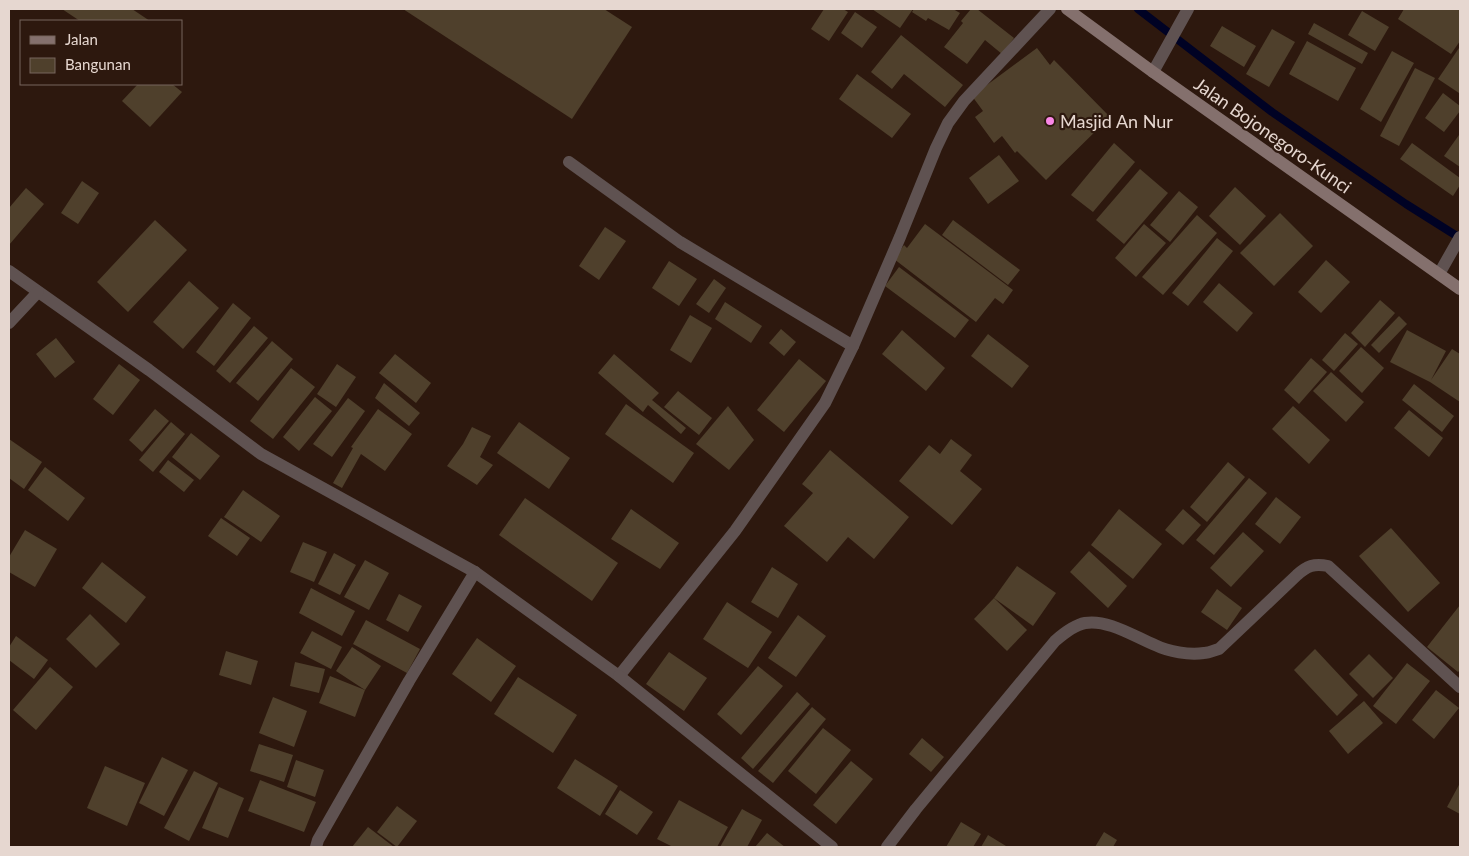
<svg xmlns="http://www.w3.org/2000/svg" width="1469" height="856" font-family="Lato,sans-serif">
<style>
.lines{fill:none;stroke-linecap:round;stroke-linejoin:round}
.stream{stroke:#000224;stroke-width:8}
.building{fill:#4f402c}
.street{stroke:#5f5251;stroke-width:12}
.secondary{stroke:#84706d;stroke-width:12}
.poi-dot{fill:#fa87e6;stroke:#2d180e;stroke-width:2}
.labels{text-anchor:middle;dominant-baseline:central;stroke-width:4.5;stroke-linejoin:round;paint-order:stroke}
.poi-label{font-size:18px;fill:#e6d7d0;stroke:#2d180e;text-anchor:start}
.street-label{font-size:18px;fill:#e6d7d0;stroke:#2d180e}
</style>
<rect width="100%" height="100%" fill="#2d180e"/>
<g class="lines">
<polyline class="stream" points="1138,9 1272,112 1406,204 1460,238"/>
</g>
<g class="building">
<polygon points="62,9 132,9 150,21 80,21"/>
<polygon points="403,9 604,9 632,27 572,119"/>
<polygon points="824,9 843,9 848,12 829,41 811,29"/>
<polygon points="872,9 913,9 900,28"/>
<polygon points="914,9 953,9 960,13 949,30 928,18 926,21 912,12"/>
<polygon points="971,9 977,9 1014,38 1002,54 985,40 967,64 944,47 963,23 961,21"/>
<polygon points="1404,9 1460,9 1460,41 1451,54 1398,19"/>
<polygon points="1362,11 1389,27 1375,51 1348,35"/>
<polygon points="855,12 877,27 862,48 841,33"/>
<polygon points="1314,23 1368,53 1362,64 1308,34"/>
<polygon points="1222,26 1256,46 1244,67 1210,46"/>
<polygon points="1272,29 1295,42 1269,87 1246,74"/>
<polygon points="901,35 963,85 945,107 904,74 892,89 871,72"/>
<polygon points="1307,41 1356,68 1338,101 1289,74"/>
<polygon points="1037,48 1050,65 1054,60 1110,117 1046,180 1017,151 1015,153 1002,136 994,143 975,117 983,111 972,96"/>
<polygon points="1459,48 1460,49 1460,90 1459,93 1438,79"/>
<polygon points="1392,51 1414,63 1381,122 1360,109"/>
<polygon points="1415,68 1435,78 1399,146 1380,136"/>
<polygon points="857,74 911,114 892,138 839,99"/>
<polygon points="138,84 172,84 182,92 150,127 122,101"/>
<polygon points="1443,93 1460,106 1460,111 1444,132 1425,118"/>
<polygon points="1459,135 1460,136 1460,167 1444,156"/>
<polygon points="1114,143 1135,162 1093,212 1071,195"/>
<polygon points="1412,143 1460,178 1460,185 1453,196 1400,159"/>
<polygon points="999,155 1019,181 988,204 969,178"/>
<polygon points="1140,169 1168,193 1124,244 1096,220"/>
<polygon points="82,181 99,193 78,224 61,213"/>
<polygon points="1235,187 1266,216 1240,245 1209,216"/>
<polygon points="26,188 44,204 9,245 9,208"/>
<polygon points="1179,191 1198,207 1170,242 1150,225"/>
<polygon points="1280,213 1313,246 1274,286 1240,253"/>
<polygon points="1197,215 1217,233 1163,295 1142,277"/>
<polygon points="155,220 187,250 128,312 97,282"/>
<polygon points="953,220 1020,270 1008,285 942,235"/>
<polygon points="925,224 1013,290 1003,304 995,298 976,322 894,259 904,245 907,248"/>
<polygon points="1144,224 1166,243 1136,277 1115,258"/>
<polygon points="605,227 626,241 599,280 579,266"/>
<polygon points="1217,238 1233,251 1188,306 1172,293"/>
<polygon points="1326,260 1350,282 1321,313 1298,292"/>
<polygon points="669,261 697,279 679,306 652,288"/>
<polygon points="899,267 969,320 955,338 885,286"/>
<polygon points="714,279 726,288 709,313 696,304"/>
<polygon points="189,281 219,308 183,349 153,322"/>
<polygon points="1219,283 1253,313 1237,332 1203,302"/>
<polygon points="1380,300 1395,313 1365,347 1351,333"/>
<polygon points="725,302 762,326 751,343 715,319"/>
<polygon points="233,303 251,318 214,366 196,352"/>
<polygon points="690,315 712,328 691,363 670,350"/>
<polygon points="1399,316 1407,324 1379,353 1371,345"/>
<polygon points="254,326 268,338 230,383 216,371"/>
<polygon points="781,329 796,342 784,356 769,343"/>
<polygon points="902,330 945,368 926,391 882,354"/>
<polygon points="1407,330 1446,351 1431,380 1452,349 1460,354 1460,402 1430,382 1390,362"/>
<polygon points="1345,333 1358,344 1334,371 1322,360"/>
<polygon points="988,334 1029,366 1012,388 971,356"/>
<polygon points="56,338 75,362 55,378 36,354"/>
<polygon points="272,341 293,359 258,401 236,383"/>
<polygon points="1361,347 1384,368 1362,393 1339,371"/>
<polygon points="395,354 431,383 416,403 379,373"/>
<polygon points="614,354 659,393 652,400 686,428 681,434 648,405 643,412 598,373"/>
<polygon points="1311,358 1327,372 1299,404 1284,390"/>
<polygon points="799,359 826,381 784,432 757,410"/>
<polygon points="119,364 140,380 113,415 93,399"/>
<polygon points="337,364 356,377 336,407 317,394"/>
<polygon points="291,368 315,387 273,439 250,421"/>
<polygon points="1331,372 1364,402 1346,422 1313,391"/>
<polygon points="384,383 420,413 409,426 375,398"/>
<polygon points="1414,384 1454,416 1442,432 1402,400"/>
<polygon points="678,391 712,418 699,435 664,407"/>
<polygon points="315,397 332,411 299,451 283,437"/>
<polygon points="348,398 365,411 332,457 313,444"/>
<polygon points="626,404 694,453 673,483 605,434"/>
<polygon points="728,406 754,440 729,470 696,444"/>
<polygon points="1293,406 1330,440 1309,464 1272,429"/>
<polygon points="155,409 169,421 142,452 129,440"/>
<polygon points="378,409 412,434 385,471 361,454 342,488 333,483 353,448 351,447"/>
<polygon points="1409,410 1443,438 1429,457 1394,428"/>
<polygon points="171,422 185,434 153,472 139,460"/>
<polygon points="519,422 570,458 549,489 497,453"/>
<polygon points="472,427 491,436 480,457 493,465 477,485 447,466 463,444"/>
<polygon points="191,433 220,456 200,480 172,457"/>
<polygon points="9,439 42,462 24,489 9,478"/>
<polygon points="951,439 972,455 960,471 982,489 952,525 899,481 929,445 940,454"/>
<polygon points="830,450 909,517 874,559 848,537 827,562 784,526 813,493 802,484"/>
<polygon points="168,460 194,480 184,492 159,472"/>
<polygon points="1228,462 1245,477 1207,522 1190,507"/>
<polygon points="45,467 85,498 68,521 28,490"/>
<polygon points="1249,478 1267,493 1214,555 1196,540"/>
<polygon points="243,490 280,516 261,542 224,517"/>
<polygon points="1276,497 1301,517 1280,544 1255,524"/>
<polygon points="525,498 618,563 592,601 499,535"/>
<polygon points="631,509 679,543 660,569 611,539"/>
<polygon points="1119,509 1162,544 1133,579 1091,545"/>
<polygon points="1183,509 1201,525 1183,545 1165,530"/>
<polygon points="221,518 250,538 237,556 208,536"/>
<polygon points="1391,528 1440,583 1408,612 1359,556"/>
<polygon points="25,530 57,549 35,587 9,572 9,557"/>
<polygon points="1243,532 1264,551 1231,587 1210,568"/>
<polygon points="303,542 327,552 314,582 290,572"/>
<polygon points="1089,551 1127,586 1108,608 1070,572"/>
<polygon points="334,553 356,565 340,595 318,584"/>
<polygon points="365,560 389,573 369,610 344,597"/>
<polygon points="102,562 146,597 126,623 82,588"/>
<polygon points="1017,566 1056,593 1033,626 994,598"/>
<polygon points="772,567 798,584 778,618 751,602"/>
<polygon points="311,588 355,611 342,636 299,613"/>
<polygon points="1217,589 1242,608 1227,630 1201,612"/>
<polygon points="399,594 422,606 408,632 386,620"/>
<polygon points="994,598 1027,630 1007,651 974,619"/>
<polygon points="727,602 772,632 748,668 703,639"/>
<polygon points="1460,605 1460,670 1458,672 1427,647"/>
<polygon points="90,614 120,644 96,668 66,639"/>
<polygon points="798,615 826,636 796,677 768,658"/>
<polygon points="366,620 420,649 407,673 353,644"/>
<polygon points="312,631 342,647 331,669 300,653"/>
<polygon points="16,636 48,660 34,679 9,660 9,647"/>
<polygon points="477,638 516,666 491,702 452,674"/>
<polygon points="352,647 381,666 365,690 336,671"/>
<polygon points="1315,649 1358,695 1337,716 1294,670"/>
<polygon points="226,651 258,661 251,685 219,675"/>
<polygon points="669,652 707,678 684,711 646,684"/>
<polygon points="1369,654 1393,678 1373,698 1349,674"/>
<polygon points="295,662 325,669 319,693 290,686"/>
<polygon points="1407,663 1430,681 1396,724 1373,706"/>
<polygon points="758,666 783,686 741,735 717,714"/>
<polygon points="50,667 73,687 36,730 13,710"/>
<polygon points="330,676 365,690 355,717 319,703"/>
<polygon points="518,677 577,715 553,753 494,714"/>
<polygon points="1436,690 1459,708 1434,739 1412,720"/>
<polygon points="797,692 810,704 753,769 741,758"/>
<polygon points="273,697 307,711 294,747 259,733"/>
<polygon points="1364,701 1383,723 1348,754 1329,731"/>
<polygon points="812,707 826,719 773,783 758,771"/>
<polygon points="823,728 851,750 816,794 788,771"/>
<polygon points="922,738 944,757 931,772 909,754"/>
<polygon points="259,744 293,755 284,782 250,771"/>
<polygon points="162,757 188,770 164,816 139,803"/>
<polygon points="575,759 618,786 600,816 557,788"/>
<polygon points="296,760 324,770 315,797 287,787"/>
<polygon points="851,761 873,779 836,824 813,805"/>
<polygon points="105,766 145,783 127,826 87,808"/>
<polygon points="194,771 218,783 189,841 164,828"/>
<polygon points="260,780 316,802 304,832 248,811"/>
<polygon points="1460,783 1460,814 1447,807"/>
<polygon points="219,787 244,798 228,838 202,828"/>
<polygon points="620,790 653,812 637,835 605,814"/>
<polygon points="679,800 728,827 717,847 673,847 657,839"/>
<polygon points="397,806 417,821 397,847 377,832"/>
<polygon points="742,809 762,820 747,847 720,847"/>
<polygon points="961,822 981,834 973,847 946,847"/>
<polygon points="368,827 394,847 352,847"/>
<polygon points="1104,832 1117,840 1113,847 1095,847"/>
<polygon points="767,833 785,847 755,847"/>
<polygon points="988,835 1006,846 1006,847 981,847"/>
</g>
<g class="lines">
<g class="street">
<polyline points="1153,72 1188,9"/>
<polyline points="569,162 680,242 853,346"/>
<polyline points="9,271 149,370 261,454 475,572 619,676 735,531 825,403 853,346 900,237 936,148 948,123 964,101 1050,9"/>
<polyline points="1439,274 1460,237"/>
<polyline points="9,323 38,292"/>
<polyline points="619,676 832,847"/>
<polyline points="316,847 318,840 409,681 475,572"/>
<path d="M887 847 916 809 1055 641C1063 634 1074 625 1085 623 1108 619 1135 637 1155 645 1169 652 1189 655 1204 653 1209 653 1215 650 1219 649L1297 575C1307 566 1314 563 1328 566L1460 687"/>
</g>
<polyline class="secondary" points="1067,9 1153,72 1460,289"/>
</g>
<circle class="poi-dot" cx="1050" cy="121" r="5"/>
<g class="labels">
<g class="poi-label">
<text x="1060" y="121">Masjid An Nur</text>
</g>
<g class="street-label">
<text transform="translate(1273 135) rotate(35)">Jalan Bojonegoro-Kunci</text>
</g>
</g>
<rect width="1469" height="856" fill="none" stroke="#e6d7d0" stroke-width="20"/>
<rect x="20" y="20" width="162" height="65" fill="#2d180e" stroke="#77645c"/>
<rect x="30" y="36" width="25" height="8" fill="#84706d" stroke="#77645c"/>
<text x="65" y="45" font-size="15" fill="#e6d7d0">Jalan</text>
<rect x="30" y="58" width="25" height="15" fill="#4f402c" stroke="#77645c"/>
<text x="65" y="70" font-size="15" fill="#e6d7d0">Bangunan</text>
</svg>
